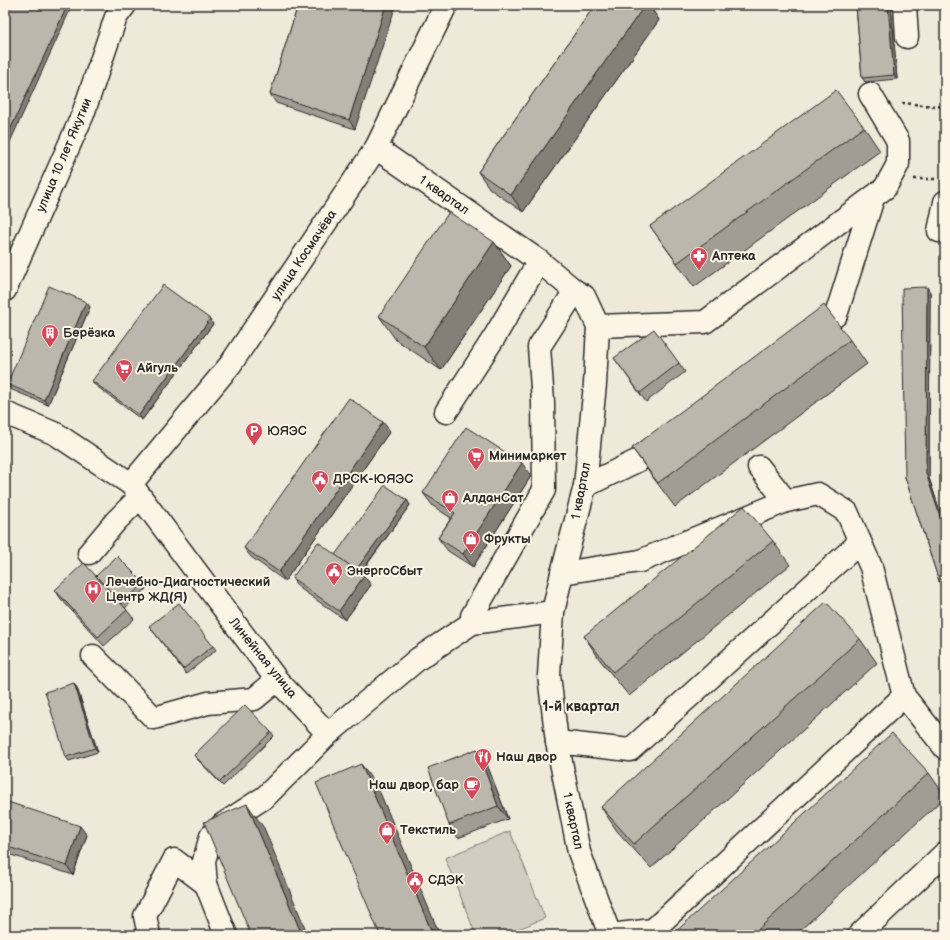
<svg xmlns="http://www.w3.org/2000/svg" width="950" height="940" font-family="'Balsamiq Sans',sans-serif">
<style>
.green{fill:#d2cdc0;stroke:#7e7c76}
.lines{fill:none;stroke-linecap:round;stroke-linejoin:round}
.minor-casing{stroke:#2b2b2b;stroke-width:25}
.major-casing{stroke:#2b2b2b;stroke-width:25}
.path{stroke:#2b2b2b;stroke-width:2.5;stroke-dasharray:3 3;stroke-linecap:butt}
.minor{stroke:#fcf5e5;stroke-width:22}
.major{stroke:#fcf5e5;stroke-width:22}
.wall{fill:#a29d94;stroke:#2b2b2b}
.shaded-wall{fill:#848078;stroke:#2b2b2b}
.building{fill:#bcb7ac;stroke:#2b2b2b}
.labels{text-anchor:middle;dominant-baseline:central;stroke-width:4;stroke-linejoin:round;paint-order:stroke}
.street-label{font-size:13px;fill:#2b2b2b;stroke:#fcf5e5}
.poi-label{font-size:13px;font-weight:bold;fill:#2b2b2b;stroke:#fcf5e5;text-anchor:start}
.neighbourhood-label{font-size:14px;font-weight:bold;fill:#2b2b2b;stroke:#fcf5e5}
</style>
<rect width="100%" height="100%" fill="#efe9da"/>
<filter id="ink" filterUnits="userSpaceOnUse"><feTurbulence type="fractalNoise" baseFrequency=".025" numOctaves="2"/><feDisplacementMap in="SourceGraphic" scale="8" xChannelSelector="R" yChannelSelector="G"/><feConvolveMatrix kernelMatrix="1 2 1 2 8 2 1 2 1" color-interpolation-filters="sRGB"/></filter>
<g filter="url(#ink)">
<polygon class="green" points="510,831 545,918 504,935 476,935 445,858"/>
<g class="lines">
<defs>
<g id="minor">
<polyline points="905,5 907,37"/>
<polyline points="376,148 539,261 575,291 584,296 598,326 595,384 585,486 562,573 553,612 549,675 557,742 579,852 610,935 653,930 904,696"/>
<polyline points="939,231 945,202"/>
<polyline points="5,290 83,114 116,17 125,5"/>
<polyline points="598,326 705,322 885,188 898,164 898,141 870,94"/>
<polyline points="809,335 836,315 873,198"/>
<polyline points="446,412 495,336 539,261"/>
<polyline points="131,484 277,680 328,734"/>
<polyline points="585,486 647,456 665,443"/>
<polyline points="786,501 818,494 847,512 871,567 904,696 945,748"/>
<polyline points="89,553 116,521 140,497"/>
<polyline points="562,573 640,561 786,501 759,467"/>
<polyline points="472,623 472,616 544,490 543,402 539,347 575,291"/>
<polyline points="93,656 154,718 208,703 254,699 277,680"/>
<polyline points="557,742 630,750 860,542"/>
<polyline points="149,935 145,916 174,860 206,884"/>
<polyline points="226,935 206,884 204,861 211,836 222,825 265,797 328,734 418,659 472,623 553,612"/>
<polyline points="859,935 945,853"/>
</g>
<polyline id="major" points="5,413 56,434 131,484 230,365 376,148 446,5"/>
</defs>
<use href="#minor" class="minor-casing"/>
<use href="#major" class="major-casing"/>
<g class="path">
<polyline points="902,103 945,107"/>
<polyline points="914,179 935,179"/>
</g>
<use href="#minor" class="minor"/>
<use href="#major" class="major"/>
</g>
<g class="wall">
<polygon points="298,5 355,129 276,103 270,94"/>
<polygon points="595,5 649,5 659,20 523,212 490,189 478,172"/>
<polygon points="856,5 891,5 897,79 865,82 862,78"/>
<polygon points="864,127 880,151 694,287 650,226"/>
<polygon points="494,242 511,266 441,370 396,340 379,316"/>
<polygon points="930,292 929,478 945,526 945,588 943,588 940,584 905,477"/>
<polygon points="86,302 90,307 48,405 10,389 7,384"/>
<polygon points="213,324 142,420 95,385 92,381"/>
<polygon points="850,340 867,364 675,507 649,472 632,448"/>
<polygon points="614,358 679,363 685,372 646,402"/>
<polygon points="390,431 285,581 251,557 244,548"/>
<polygon points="531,476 473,567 448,551 438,538 451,518 433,506 423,493"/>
<polygon points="407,500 410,505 361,573 364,576 371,585 345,620 298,587 292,578 335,555"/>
<polygon points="773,541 790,565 629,696 600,660 584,636"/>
<polygon points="96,576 144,583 147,588 125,608 134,619 104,646 61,599 55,590"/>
<polygon points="149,626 213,646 216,650 186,674"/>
<polygon points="860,639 877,663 651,868 617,831 601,807"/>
<polygon points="74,683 77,688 98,752 69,761 66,757"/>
<polygon points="271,732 274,736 223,786 197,759 194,755"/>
<polygon points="477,749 486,762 508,819 458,838 449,825"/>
<polygon points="929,773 945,796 945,797 795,935 672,935"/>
<polygon points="5,801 87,835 73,875 5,853"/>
</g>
<g class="shaded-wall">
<polygon points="386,5 396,5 355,129 349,120"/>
<polygon points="645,5 649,5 659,20 523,212 511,195"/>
<polygon points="888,5 891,5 897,79 894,75"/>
<polygon points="67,6 70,10 5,153 5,141"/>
<polygon points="494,242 511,266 441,370 424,347"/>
<polygon points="927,287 930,292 929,478 945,526 945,532 926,473"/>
<polygon points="86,302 90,307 48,405 44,400"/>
<polygon points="210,319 213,324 142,420 139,415"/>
<polygon points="383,422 390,431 285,581 279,572"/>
<polygon points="5,459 8,463 5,469"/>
<polygon points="522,463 531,476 473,567 463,554"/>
<polygon points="407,500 410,505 358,576 355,571"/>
<polygon points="364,576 371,585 345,620 339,611"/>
<polygon points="74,683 77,688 98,752 95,748"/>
<polygon points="477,749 486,762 508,819 498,806"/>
<polygon points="361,764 378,788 440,935 433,935"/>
<polygon points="247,804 264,828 308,935 302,935"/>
<polygon points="80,826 87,835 73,875 67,866"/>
</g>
<g class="building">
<polygon points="5,5 66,5 67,6 5,141"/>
<polygon points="298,5 386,5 349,120 270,94"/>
<polygon points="595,5 645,5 511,195 478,172"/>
<polygon points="856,5 888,5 894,75 862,78"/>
<polygon points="836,90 864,127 677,263 650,226"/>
<polygon points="449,212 494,242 424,347 379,316"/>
<polygon points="163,285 210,319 139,415 92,381"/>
<polygon points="49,286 86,302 44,400 7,384"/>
<polygon points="927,287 926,473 945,532 945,582 940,584 905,477 902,288"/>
<polygon points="824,305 850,340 658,483 632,448"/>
<polygon points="654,329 679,363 640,393 614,358"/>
<polygon points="349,398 383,422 279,572 244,548"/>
<polygon points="466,427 522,463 463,554 438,538 455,513 423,493"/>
<polygon points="385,485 407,500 356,570 335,555"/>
<polygon points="744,506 773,541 613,672 584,636"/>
<polygon points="318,542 364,576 339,611 292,578"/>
<polygon points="117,556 144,583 122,604 96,576"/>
<polygon points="84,563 127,610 98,637 55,590"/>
<polygon points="826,602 860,639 634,844 601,807"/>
<polygon points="179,603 213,646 183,669 149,626"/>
<polygon points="74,683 95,748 66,757 45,692"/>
<polygon points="245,705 271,732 220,782 194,755"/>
<polygon points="892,733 929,773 752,935 672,935"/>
<polygon points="477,749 498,806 449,825 428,768"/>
<polygon points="361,764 433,935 380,935 316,783"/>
<polygon points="5,801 80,826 67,866 5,846"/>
<polygon points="247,804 302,935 251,935 204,822"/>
<polygon points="666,931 669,935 661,935"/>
</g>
</g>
<defs>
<symbol id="pharmacy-pin" viewBox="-11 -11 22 30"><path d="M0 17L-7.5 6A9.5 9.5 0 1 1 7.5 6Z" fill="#d1495b" stroke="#fcf5e5"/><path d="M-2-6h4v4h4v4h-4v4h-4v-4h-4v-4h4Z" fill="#fff"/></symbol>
<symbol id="building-pin" viewBox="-11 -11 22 30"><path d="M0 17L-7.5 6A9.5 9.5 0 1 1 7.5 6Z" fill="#d1495b" stroke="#fcf5e5"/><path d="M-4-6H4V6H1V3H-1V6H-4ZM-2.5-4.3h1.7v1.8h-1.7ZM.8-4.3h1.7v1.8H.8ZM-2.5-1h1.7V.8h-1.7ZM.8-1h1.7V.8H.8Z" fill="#fff"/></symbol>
<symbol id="supermarket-pin" viewBox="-11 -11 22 30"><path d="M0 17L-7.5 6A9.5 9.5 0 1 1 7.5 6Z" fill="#d1495b" stroke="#fcf5e5"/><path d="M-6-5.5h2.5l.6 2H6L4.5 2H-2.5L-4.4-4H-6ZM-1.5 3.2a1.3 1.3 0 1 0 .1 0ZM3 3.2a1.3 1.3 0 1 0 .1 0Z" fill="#fff"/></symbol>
<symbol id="parking-pin" viewBox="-11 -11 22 30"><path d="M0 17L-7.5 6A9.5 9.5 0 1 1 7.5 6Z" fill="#d1495b" stroke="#fcf5e5"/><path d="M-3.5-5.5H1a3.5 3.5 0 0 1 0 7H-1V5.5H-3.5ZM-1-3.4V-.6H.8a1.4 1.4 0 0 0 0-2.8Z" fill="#fff"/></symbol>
<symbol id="civic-pin" viewBox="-11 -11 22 30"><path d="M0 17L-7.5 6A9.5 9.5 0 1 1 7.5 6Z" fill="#d1495b" stroke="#fcf5e5"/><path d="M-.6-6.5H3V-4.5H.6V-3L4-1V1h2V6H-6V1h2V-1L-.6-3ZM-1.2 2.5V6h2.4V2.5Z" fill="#fff"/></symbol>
<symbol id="shop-pin" viewBox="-11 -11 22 30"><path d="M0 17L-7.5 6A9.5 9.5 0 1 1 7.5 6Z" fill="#d1495b" stroke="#fcf5e5"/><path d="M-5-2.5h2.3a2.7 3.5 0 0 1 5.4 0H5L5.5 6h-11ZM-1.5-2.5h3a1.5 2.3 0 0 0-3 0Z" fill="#fff"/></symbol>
<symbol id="hospital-pin" viewBox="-11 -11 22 30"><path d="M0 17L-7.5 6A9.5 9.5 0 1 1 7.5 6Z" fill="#d1495b" stroke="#fcf5e5"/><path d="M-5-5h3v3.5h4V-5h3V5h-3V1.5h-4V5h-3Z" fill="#fff"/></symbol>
<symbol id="restaurant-pin" viewBox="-11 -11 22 30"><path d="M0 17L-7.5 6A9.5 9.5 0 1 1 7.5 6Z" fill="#d1495b" stroke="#fcf5e5"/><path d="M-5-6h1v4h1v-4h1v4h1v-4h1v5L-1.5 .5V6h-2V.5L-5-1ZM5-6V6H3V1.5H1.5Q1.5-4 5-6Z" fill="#fff"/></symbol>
<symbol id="cafe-pin" viewBox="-11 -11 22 30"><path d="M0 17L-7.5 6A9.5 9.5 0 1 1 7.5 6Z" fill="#d1495b" stroke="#fcf5e5"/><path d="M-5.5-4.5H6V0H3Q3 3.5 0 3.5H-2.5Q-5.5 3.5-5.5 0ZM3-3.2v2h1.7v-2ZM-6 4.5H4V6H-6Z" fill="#fff"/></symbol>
</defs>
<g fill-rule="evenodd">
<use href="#pharmacy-pin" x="689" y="246" width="20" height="27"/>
<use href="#building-pin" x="40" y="323" width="20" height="27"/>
<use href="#supermarket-pin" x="114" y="358" width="20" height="27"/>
<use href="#parking-pin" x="244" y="421" width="20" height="27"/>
<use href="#supermarket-pin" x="466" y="446" width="20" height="27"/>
<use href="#civic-pin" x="310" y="469" width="20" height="27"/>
<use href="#shop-pin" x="440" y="488" width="20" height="27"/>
<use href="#shop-pin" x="461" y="529" width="20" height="27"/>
<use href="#civic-pin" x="324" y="561" width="20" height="27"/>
<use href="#hospital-pin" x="83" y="579" width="20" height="27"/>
<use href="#restaurant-pin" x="473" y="747" width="20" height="27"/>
<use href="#cafe-pin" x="462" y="775" width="20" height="27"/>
<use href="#shop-pin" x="377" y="820" width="20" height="27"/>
<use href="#civic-pin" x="405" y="870" width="20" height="27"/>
</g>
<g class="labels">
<g class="street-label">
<text transform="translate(64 155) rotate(-67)">улица 10 лет Якутии</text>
<text transform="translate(444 195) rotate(35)">1 квартал</text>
<text transform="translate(304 255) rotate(-56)">улица Космачёва</text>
<text transform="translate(581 491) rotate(-79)">1 квартал</text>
<text transform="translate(263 658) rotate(51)">Линейная улица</text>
<text transform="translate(573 821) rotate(78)">1 квартал</text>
</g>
<g class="poi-label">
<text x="712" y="256">Аптека</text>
<text x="63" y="333">Берёзка</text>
<text x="137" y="368">Айгуль</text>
<text x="267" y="431">ЮЯЭС</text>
<text x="489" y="456">Минимаркет</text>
<text x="333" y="479">ДРСК-ЮЯЭС</text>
<text x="463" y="498">АлданСат</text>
<text x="484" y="539">Фрукты</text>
<text x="347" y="571">ЭнергоСбыт</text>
<text x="106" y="582">Лечебно-Диагностический<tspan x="106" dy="15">Центр ЖД(Я)</tspan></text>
<text x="496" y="757">Наш двор</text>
<text x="459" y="785" text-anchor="end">Наш двор, бар</text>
<text x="400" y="830">Текстиль</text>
<text x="428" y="880">СДЭК</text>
</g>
<g class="neighbourhood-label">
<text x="581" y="706">1-й квартал</text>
</g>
</g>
<rect width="950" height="940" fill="none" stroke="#fcf5e5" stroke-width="20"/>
<rect x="10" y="10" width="930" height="920" fill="none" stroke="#2b2b2b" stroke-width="1.5" filter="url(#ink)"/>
</svg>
